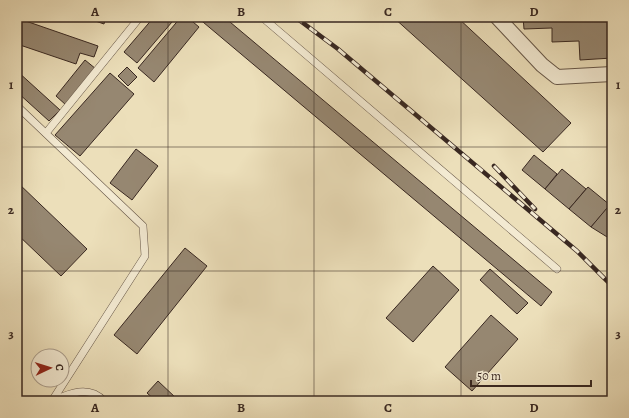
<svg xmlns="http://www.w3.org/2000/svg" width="629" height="418" font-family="Alegreya,serif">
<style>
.building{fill:#968771;stroke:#392821}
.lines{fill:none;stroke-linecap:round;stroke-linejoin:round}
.service-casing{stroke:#665647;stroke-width:8}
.minor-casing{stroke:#665647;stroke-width:16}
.service{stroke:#f3ead2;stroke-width:7}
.minor{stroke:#f3ead2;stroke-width:14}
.rail-casing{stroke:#392821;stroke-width:4.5}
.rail{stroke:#f3ead2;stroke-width:3;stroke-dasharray:9;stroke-linecap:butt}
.grid{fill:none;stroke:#392821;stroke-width:1;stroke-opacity:0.55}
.neatline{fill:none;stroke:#392821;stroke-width:1.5}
.grid-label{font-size:13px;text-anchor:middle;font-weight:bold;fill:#392821}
</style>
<rect width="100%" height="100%" fill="#ecdfba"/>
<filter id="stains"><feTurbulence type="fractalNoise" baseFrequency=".005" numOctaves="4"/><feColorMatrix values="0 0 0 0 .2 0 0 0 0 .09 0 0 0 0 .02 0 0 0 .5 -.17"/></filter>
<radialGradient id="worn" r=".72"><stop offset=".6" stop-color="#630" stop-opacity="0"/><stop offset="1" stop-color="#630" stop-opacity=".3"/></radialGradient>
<g class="building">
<polygon points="84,17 106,17 104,24"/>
<polygon points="154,17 166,17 172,22 137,63 124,52"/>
<polygon points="181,17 187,17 199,27 154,82 138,68"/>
<polygon points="197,17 224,17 552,292 541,306"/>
<polygon points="393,17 457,17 571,123 543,152"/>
<polygon points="523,17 612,17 612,58 580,60 579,41 552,42 552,28 524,29"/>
<polygon points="17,18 98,46 94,57 80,53 76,64 17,44"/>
<polygon points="85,60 96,69 66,105 56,96"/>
<polygon points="127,67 137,77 128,86 118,76"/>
<polygon points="17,71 60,110 49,121 17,92"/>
<polygon points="110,73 134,94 80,156 55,135"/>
<polygon points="136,149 158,166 132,200 110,183"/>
<polygon points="534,155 557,174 545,189 522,170"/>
<polygon points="562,169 586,189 569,209 545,189"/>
<polygon points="17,182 87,249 61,276 17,234"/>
<polygon points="588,187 610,205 591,227 569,209"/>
<polygon points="607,208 612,212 612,240 591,227"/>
<polygon points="185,248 207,266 137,354 114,335"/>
<polygon points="433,266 459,290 413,342 386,318"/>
<polygon points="490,269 528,303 517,314 480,280"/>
<polygon points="491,315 518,339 472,391 445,367"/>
<polygon points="158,381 176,398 173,401 156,401 147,393"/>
</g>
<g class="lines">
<defs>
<g id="service">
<polyline points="262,17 557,269"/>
<polyline points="17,106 143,226 145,256 52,401"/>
<polyline points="46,133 140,17"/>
<path d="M52 401C70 393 89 385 104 401"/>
</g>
<polyline id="minor" points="497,17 542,65 557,77 612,74"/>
</defs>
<use href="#service" class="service-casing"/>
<use href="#minor" class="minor-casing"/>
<use href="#service" class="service"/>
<use href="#minor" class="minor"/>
<defs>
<g id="rail">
<polyline points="295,17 338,49 577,251 612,286"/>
<polyline points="494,166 535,209"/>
</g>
</defs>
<use href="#rail" class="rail-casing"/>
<use href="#rail" class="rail"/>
</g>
<path class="grid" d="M168 17V401M314 17V401M461 17V401M17 147H612M17 271H612"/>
<rect width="629" height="418" fill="none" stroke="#ecdfba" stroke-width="44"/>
<g transform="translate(50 368) rotate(86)"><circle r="19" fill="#f3ead2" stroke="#a99c8b"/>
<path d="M0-3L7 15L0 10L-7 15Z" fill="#8f2418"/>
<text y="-6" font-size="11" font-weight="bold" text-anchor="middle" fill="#392821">С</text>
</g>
<path d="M471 380v6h120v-6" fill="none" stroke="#392821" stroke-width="2"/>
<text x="477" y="380" font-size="12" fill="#392821" stroke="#f3ead2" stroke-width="3" paint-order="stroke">50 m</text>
<rect x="22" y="22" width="585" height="374" class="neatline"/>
<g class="grid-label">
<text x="95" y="16">A</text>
<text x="241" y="16">B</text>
<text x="388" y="16">C</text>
<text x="534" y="16">D</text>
<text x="11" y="89">1</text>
<text x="618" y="89">1</text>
<text x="11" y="214">2</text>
<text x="618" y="214">2</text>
<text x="11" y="338">3</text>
<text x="618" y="338">3</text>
<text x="95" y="412">A</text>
<text x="241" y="412">B</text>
<text x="388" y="412">C</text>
<text x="534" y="412">D</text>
</g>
<rect width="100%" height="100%" filter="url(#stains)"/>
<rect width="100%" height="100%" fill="url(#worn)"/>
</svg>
